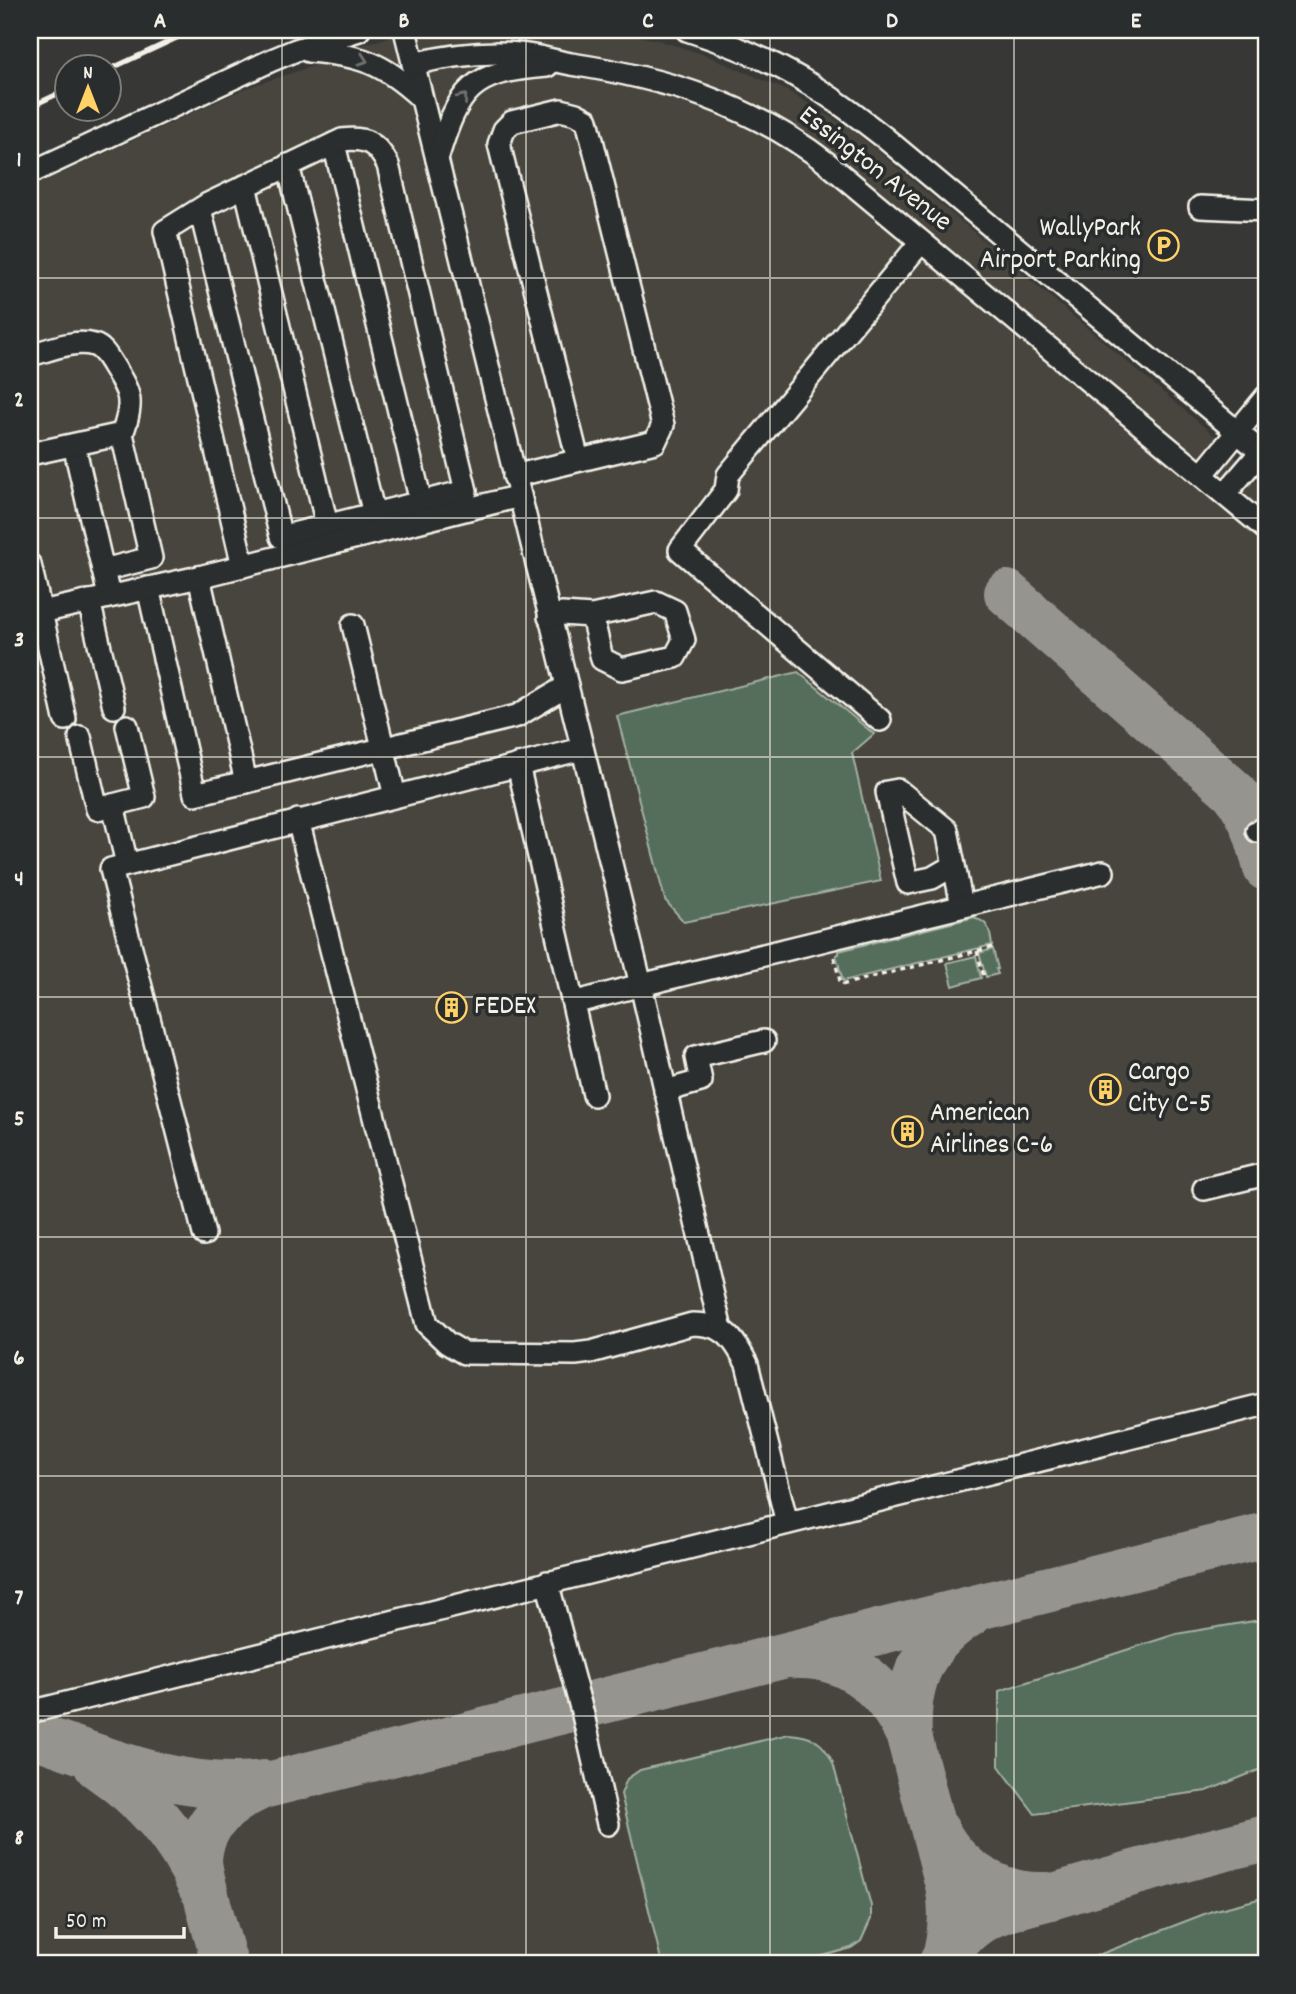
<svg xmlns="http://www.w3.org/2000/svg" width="1296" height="1994" font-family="Dekko,sans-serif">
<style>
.built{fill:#46443e}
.green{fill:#546e5c;stroke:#a4b0a2;stroke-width:2}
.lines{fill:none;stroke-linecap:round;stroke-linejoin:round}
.taxiway{stroke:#96948e;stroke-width:46}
.minor-casing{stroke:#f4f1e8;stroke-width:26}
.path{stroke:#f4f1e8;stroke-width:3.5;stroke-dasharray:5 5;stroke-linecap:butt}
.minor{stroke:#2a2d2e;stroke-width:21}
.rail{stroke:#f4f1e8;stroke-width:5}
.oneway{stroke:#71726f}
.grid{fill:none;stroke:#f4f1e8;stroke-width:2;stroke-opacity:0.55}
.labels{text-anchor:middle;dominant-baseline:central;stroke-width:7;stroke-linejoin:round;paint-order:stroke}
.street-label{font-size:28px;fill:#f4f1e8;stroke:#2a2d2e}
.poi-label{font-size:28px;fill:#f4f1e8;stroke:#2a2d2e;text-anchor:start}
.neatline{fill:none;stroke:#f4f1e8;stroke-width:2.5}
.grid-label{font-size:23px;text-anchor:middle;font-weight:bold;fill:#f4f1e8}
</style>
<rect width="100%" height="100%" fill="#373735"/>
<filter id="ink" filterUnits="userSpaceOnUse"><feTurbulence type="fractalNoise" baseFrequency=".0143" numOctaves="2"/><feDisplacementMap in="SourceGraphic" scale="14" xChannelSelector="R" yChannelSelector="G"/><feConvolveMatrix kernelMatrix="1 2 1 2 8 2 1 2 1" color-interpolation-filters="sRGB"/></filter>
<g filter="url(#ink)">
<polygon class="built" points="446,30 608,30 658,40 706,55 786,90 853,130 1222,442 1266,492 1266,1964 30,1964 30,188 246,88 319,64 358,46 389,37"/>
<g class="green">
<polygon points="798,672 874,734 852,753 881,881 684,922 665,900 617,716"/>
<path d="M975 917 976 919C990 922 990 933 992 945L843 981 836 955 839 954V951Z"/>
<polygon points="993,949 998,969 996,969 998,974 986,977 979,953"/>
<polygon points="976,956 981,978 953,986 947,963"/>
<polygon points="1266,1619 1266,1767 1207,1791 1035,1814 999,1766 999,1691 1176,1634"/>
<path d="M789 1734C813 1736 823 1741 833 1763L871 1906V1919L861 1941 851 1948 837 1952 793 1964H662L621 1794 627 1779 640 1770Z"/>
<polygon points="1266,1897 1266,1964 1075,1964 1212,1911"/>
</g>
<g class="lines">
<g class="taxiway">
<path d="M1007 593 1234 792C1253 818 1258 836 1266 868"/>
<path d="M796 1656C852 1654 887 1689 909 1736L948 1885C953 1911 951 1932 945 1957"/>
<path d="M30 1734C106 1759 183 1794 264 1783"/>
<path d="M909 1736C906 1680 923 1643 971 1613"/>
<path d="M97 1766C145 1799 177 1834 201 1887"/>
<path d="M937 1831C958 1872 1000 1897 1046 1895"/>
<path d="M942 1962C954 1943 967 1927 987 1917 1011 1905 1039 1901 1064 1893 1131 1873 1198 1855 1266 1838"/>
<path d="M225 1964C218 1940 211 1916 205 1891 203 1881 199 1869 199 1859 201 1821 231 1800 263 1786L1266 1535"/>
</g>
<defs>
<g id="minor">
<polyline points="405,30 641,985 573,1003"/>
<path d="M687 30C727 43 766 58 801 79 831 96 858 117 885 138L1266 456"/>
<path d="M308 51C360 55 382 62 421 98"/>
<path d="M413 64C446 56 484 51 519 54 536 55 554 61 571 64 665 78 750 104 827 163L1266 529"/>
<polyline points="334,144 421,502"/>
<path d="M437 159C459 88 470 72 547 66"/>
<polyline points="288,165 374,514"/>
<polyline points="30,173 272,60 296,50 359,30"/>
<polyline points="245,186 327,525"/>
<polyline points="1200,207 1266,210"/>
<path d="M200 209 281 537 466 491 388 165C377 143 366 137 342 140L208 204 165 231 243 566"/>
<path d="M30 355C49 350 75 339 94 345 103 348 107 356 112 364 130 393 135 401 122 434"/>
<polyline points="74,445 103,570"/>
<polyline points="30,454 122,434 151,558 103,570 109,596"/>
<polyline points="1202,475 1266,397"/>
<polyline points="514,476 655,442 663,425 587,120 576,114 561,110 512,122 504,130 499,144 578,460"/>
<polyline points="1225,494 1266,446"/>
<polyline points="520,496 199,577 246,782 517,716 567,686"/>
<polyline points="30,565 41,612"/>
<polyline points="148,588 195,794 246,782"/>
<polyline points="89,601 114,707"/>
<polyline points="549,617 562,614 592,616 656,602 675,611 684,640 675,657 622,669 602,659 592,616"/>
<polyline points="353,625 395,796"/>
<polyline points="65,719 41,612 199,577"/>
<polyline points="880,720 680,550 726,490 728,475 921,242"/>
<polyline points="127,726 144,797 113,805 127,864"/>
<polyline points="80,737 97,809 113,805"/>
<polyline points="518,765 594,1095"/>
<path d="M298 820 427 1324 447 1343 464 1353 575 1354 591 1352 692 1324C724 1324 733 1337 747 1364L787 1523"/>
<polyline points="1257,831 1266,828"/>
<polyline points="954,868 944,871 932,878 908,883 887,792 898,790 947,830 962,906"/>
<polyline points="665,1091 701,1081 696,1057 764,1041"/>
<polyline points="1204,1189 1266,1174"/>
<polyline points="204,1234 111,869 582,749"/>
<polyline points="721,1330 641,985 1103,872"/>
<polyline points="547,1582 583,1715 608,1824"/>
<polyline points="30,1712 1266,1404"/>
</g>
</defs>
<use href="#minor" class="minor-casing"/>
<g class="path">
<polyline points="977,951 984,977"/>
<polyline points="834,957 841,985 993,947"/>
</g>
<use href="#minor" class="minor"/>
<g class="rail">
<polyline points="108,70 194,30"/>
<polyline points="30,107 66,90"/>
</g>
</g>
<defs><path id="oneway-chevron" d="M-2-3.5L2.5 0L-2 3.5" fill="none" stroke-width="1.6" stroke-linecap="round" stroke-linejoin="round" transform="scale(1.75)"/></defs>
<g class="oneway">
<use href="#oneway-chevron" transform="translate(363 60) rotate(19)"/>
<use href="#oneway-chevron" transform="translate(463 98) rotate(-51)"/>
</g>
</g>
<path class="grid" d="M282 30V1964M526 30V1964M770 30V1964M1014 30V1964M30 278H1266M30 518H1266M30 757H1266M30 997H1266M30 1237H1266M30 1476H1266M30 1716H1266"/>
<defs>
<symbol id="parking-ring" viewBox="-11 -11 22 22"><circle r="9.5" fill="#2a2d2e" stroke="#ffd166" stroke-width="1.5"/><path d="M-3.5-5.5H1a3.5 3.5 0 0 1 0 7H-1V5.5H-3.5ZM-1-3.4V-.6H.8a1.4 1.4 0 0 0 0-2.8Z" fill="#ffd166"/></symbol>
<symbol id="building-ring" viewBox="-11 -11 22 22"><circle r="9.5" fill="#2a2d2e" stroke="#ffd166" stroke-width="1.5"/><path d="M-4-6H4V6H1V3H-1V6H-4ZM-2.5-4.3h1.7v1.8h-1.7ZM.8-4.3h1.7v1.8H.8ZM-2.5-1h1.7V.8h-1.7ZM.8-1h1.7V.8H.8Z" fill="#ffd166"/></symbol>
</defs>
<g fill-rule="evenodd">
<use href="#parking-ring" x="1146" y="228" width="35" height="35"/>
<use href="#building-ring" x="434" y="990" width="35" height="35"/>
<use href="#building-ring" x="1088" y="1072" width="35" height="35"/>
<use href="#building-ring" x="890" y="1114" width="35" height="35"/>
</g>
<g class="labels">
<g class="street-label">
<text transform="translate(874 170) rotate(38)">Essington Avenue</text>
</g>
<g class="poi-label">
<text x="1141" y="230" text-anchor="end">WallyPark<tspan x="1141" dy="32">Airport Parking</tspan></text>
<text x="474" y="1008">FEDEX</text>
<text x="1128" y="1074">Cargo<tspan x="1128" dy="32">City C-5</tspan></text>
<text x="930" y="1115">American<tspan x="930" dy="32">Airlines C-6</tspan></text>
</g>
</g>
<rect width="1296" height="1994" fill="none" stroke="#2a2d2e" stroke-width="77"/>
<g transform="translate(88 88)"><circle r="33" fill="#2a2d2e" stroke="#7b7b78" stroke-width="2"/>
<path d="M0-5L12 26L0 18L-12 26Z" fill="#ffd166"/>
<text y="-10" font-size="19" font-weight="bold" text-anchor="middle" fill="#f4f1e8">N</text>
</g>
<path d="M56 1927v10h128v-10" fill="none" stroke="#f4f1e8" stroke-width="3.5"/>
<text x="66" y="1927" font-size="21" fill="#f4f1e8" stroke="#2a2d2e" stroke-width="5" paint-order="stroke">50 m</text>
<rect x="38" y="38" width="1220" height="1917" class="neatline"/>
<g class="grid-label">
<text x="160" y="27">A</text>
<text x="404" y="27">B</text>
<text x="648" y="27">C</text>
<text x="892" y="27">D</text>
<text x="1136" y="27">E</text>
<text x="19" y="166">1</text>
<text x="19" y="406">2</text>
<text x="19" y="646">3</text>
<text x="19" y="885">4</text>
<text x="19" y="1125">5</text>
<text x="19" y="1364">6</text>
<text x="19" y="1604">7</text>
<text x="19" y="1844">8</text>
</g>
</svg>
